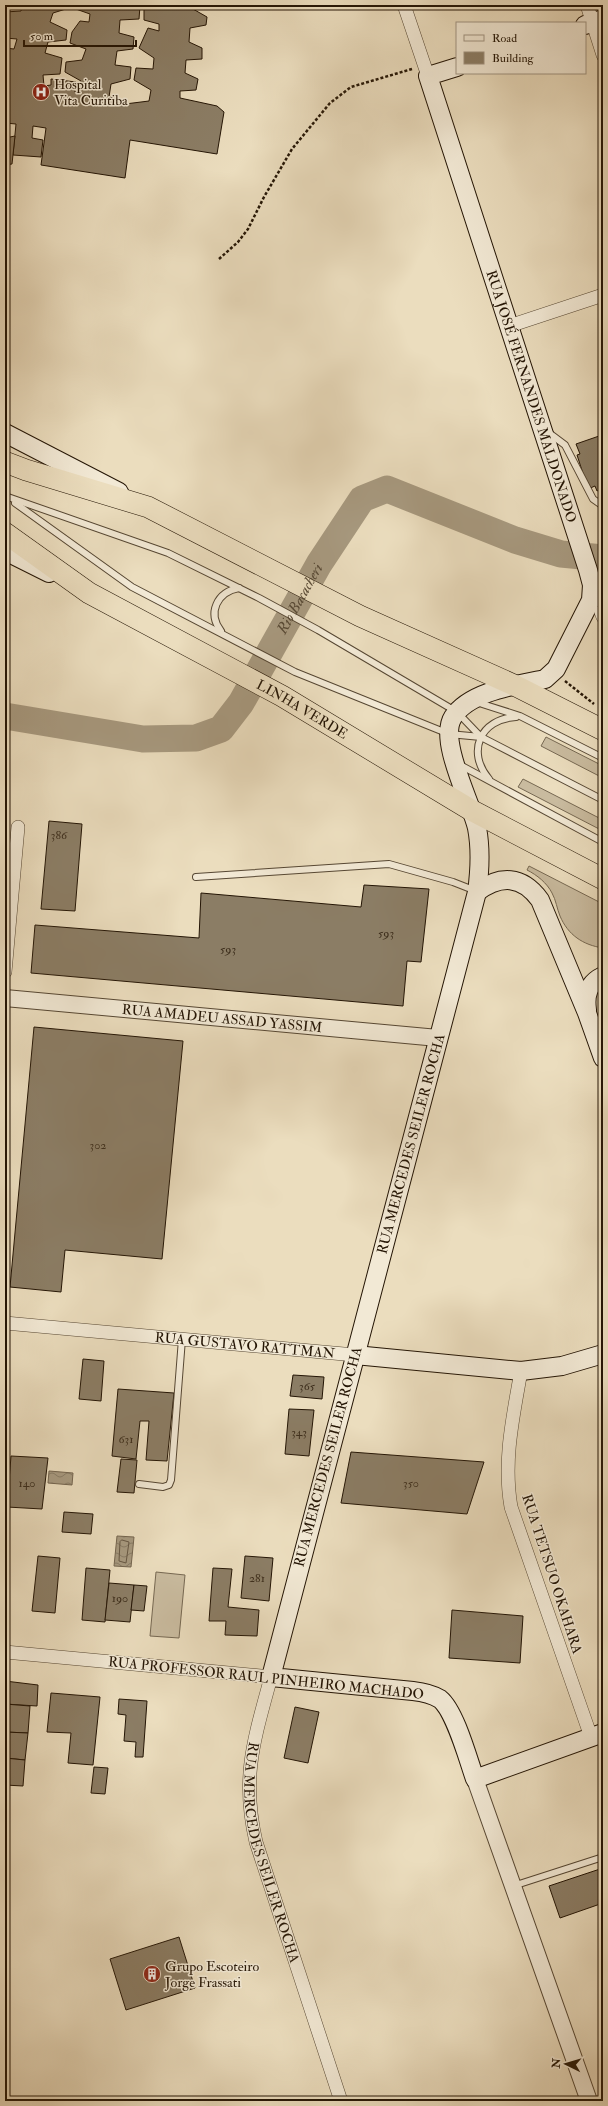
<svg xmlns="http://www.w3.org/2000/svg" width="608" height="2106" font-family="'IM FELL Double Pica',serif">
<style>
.grass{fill:#c9bb9f;stroke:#766852}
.water{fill:url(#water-waves);stroke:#73644e}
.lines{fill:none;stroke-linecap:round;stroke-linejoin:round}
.shore{stroke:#665742;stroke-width:1}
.river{stroke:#a7997f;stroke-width:27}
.building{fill:#8b7d65;stroke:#241505}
.service-casing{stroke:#564733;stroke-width:8}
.minor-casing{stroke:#564733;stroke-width:14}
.tertiary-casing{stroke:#564733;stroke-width:18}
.secondary-casing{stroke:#241505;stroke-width:20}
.trunk-casing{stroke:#241505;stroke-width:22}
.path{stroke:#241505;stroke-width:2.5;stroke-dasharray:3 2;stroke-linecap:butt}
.service{stroke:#f2e9d5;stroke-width:6}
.minor{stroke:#f2e9d5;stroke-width:13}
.tertiary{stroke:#f2e9d5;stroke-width:16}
.secondary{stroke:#f2e9d5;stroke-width:18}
.trunk{stroke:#ebddbe;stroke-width:21}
.labels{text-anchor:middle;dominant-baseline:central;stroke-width:3;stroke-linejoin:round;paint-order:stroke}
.number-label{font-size:12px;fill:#3e2f1d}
.poi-label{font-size:14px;fill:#241505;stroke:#f2e9d5;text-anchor:start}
.street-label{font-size:14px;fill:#241505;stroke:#f2e9d5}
.water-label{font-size:15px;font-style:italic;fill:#584a36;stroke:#f2e9d5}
</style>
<defs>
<pattern id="water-waves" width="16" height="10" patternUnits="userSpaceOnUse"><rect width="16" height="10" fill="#a7997f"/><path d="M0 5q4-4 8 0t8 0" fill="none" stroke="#887c66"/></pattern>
</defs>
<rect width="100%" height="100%" fill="#ebddbe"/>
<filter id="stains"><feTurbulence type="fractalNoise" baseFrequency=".005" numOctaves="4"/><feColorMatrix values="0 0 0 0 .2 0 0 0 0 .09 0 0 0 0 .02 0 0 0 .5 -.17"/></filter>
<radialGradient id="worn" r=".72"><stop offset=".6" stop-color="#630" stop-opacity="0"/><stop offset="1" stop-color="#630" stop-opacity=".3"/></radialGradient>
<g class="grass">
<polygon points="546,737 603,766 603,778 541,746"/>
<polygon points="523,779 603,820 603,831 518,787"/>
<path d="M529 866 603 904V948C583 945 568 935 560 916 557 909 556 900 552 893 547 883 537 875 527 870Z"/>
<polygon points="156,1572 185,1575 179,1638 150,1636"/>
</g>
<g class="water">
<polygon points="49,1471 73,1473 72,1485 48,1483"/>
<polygon points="117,1536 134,1537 131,1567 114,1566"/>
</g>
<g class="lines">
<polygon class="shore" points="122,1540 129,1542 126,1563 119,1561 120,1542"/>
<path class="river" id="s1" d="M5 716 143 739 196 738 221 729 241 703 319 564 362 499 387 489 515 540 561 554 603 558"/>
</g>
<g class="building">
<polygon points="22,5 69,5 69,8 53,13 50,22 67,30 66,40 48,42 45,53 62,58 60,74 43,75 44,86 51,85 51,79 76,82 74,91 79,92 81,81 65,72 66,62 82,60 86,49 70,43 72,32 80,21 89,22 90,14 73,8 74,5 140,6 139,19 120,20 119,33 134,37 133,49 117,51 115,65 131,67 130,79 111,84 109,97 120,99 125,104 149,101 151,90 134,80 136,68 153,69 154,58 139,48 148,28 159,31 159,24 144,20 144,9 160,5 194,5 193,9 207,17 206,25 190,28 189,42 202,48 202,59 186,60 185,73 198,79 196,90 180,91 180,98 217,106 224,112 217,154 130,140 125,178 41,165 46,128 33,126 32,138 43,140 41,157 13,155 16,124 5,123 5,48 14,49 17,39 5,38 5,12 21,11"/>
<polygon points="15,136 12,164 5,165 5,138"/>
<polygon points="602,435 603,488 597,491 595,486 588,489 577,455 580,454 576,444"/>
<polygon points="49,821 82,824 75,911 41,909"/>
<polygon points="364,885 429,889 421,962 407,961 403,1006 31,973 35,925 199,938 201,893 361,907"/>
<polygon points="34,1027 183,1041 162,1259 65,1250 61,1292 10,1287"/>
<polygon points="83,1359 104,1361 101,1401 79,1399"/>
<polygon points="293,1375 324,1377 322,1399 290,1396"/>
<polygon points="118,1389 174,1393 167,1461 146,1460 149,1421 140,1421 136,1459 112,1456"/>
<polygon points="289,1409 314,1410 309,1456 285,1454"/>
<polygon points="351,1452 484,1462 467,1514 341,1503"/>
<polygon points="11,1456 48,1458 42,1509 7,1507"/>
<polygon points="121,1459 137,1460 134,1493 117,1492"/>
<polygon points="64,1512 93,1514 91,1534 62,1532"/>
<polygon points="38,1556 60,1558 55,1613 32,1611"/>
<polygon points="245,1556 273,1558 269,1601 241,1598"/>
<polygon points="86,1568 110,1570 105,1622 82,1620"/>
<polygon points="213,1568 232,1569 228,1607 259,1610 257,1636 225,1635 226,1621 209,1621"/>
<polygon points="109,1583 134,1585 130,1622 105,1620"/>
<polygon points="134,1585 147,1586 144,1611 131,1610"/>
<polygon points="452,1610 523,1616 520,1663 449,1658"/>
<polygon points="5,1681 38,1685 37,1706 5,1704"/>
<polygon points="51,1693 100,1697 93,1765 68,1763 71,1733 47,1732"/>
<polygon points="119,1699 147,1701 143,1757 135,1757 136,1742 124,1741 126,1715 118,1714"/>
<polygon points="5,1704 30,1706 28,1733 5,1732"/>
<polygon points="295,1707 319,1712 308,1763 284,1758"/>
<polygon points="5,1732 28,1733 25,1760 5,1758"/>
<polygon points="5,1758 25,1760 23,1786 5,1785"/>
<polygon points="94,1767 108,1768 105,1794 91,1793"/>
<polygon points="603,1868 603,1903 560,1918 549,1886"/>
<polygon points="179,1937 195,1988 126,2010 110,1959"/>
</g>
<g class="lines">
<defs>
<g id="service">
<polyline points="549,433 565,445 593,499 603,506"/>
<polyline points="5,496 168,553 259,598 318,630 457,712 481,737 603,800"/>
<polyline points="15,503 132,587 295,672 449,734 481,737"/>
<path d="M221 631C207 613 217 592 239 588"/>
<polyline points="476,702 520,716 603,758"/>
<polyline points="460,765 603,842"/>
<path d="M489 779C466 752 480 719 516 717"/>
<polyline points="196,877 389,864 453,882 476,891"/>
<polyline points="139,1484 163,1487 169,1485 171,1480 182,1339"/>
<polyline points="513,1886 603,1857"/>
</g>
<g id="minor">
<polyline points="404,5 428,76"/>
<polyline points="587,5 603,55"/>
<polyline points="509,326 603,295"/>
<polyline points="601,612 603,617"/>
<polyline points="5,972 18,827"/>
<path id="s2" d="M5 1323 355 1355"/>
<path d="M521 1371C513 1417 503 1461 511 1507L591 1737"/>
<path id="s3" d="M5 1652 271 1677C254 1740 241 1777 256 1842L341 2101"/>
</g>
<g id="tertiary">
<path id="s4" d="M5 998 438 1038"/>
<polyline points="475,1779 589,2101"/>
</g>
<g id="secondary">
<polyline points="585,25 603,19"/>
<path id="s5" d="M457 67 428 76 588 570 592 585 591 600 556 669 545 679C517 685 470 691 453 717 438 740 471 802 477 828 481 849 480 870 477 892L271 1677 413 1691C422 1692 432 1694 440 1699 455 1711 468 1759 475 1779L603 1733"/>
<polyline points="5,433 119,492"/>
<polyline points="5,551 49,573"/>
<path d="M477 892C500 875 522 875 540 900L587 1013 603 1058"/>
<path d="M587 1010C585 995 588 983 603 976"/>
<polyline points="355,1355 521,1371 562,1366 603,1354"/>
</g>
<g id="trunk">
<polyline points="5,462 26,470 148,507 360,616 516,686 603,730"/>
<path id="s6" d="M5 533 89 593 282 696 471 810 603 879"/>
</g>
</defs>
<use href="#service" class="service-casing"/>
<use href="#minor" class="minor-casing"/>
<use href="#tertiary" class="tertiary-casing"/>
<use href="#secondary" class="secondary-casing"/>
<use href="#trunk" class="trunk-casing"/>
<g class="path">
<polyline points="219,259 238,242 248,229 264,197 292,149 330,103 351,87 412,69"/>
<polyline points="565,681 594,704"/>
</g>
<use href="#service" class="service"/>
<use href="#minor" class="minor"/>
<use href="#tertiary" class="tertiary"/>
<use href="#secondary" class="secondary"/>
<use href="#trunk" class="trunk"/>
</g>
<defs>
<symbol id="hospital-disc" viewBox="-11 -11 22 22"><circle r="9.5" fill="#8f2418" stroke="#f2e9d5"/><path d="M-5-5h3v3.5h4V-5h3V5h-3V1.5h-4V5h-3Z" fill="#fff"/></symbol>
<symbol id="building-disc" viewBox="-11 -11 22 22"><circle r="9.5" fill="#8f2418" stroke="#f2e9d5"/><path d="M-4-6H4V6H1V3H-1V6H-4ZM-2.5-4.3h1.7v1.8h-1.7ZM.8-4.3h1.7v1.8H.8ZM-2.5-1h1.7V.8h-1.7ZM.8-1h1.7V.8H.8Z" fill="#fff"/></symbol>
</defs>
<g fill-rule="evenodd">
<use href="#hospital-disc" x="31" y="82" width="20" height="20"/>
<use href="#building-disc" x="142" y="1964" width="20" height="20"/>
</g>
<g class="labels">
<g class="number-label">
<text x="59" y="835">386</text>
<text x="386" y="933">593</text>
<text x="228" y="949">593</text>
<text x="98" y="1145">302</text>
<text x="307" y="1386">365</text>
<text x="299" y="1432">343</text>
<text x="126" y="1439">631</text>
<text x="27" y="1483">140</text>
<text x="411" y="1483">350</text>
<text x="257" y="1578">281</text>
<text x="120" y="1598">190</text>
</g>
<g class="poi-label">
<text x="54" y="84">Hospital<tspan x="54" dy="16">Vita Curitiba</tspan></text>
<text x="165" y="1966">Grupo Escoteiro<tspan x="165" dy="16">Jorge Frassati</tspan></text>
</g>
<g class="street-label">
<text stroke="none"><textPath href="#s5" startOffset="367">RUA JOSÉ FERNANDES MALDONADO</textPath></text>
<text stroke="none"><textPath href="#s6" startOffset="346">LINHA VERDE</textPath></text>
<text stroke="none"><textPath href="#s4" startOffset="218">RUA AMADEU ASSAD YASSIM</textPath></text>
<text transform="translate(411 1144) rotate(-75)">RUA MERCEDES SEILER ROCHA</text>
<text stroke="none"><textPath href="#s2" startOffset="241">RUA GUSTAVO RATTMAN</textPath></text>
<text transform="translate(328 1457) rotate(-75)">RUA MERCEDES SEILER ROCHA</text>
<text transform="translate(552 1574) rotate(72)">RUA TETSUO OKAHARA</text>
<text transform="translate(266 1678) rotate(6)">RUA PROFESSOR RAUL PINHEIRO MACHADO</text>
<text stroke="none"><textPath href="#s3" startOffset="448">RUA MERCEDES SEILER ROCHA</textPath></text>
</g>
<g class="water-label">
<text stroke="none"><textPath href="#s1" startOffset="372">Rio Bacacheri</textPath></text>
</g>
</g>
<rect width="608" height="2106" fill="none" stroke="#ebddbe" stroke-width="20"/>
<rect x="6" y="6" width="596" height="2094" fill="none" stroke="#241505" stroke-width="2"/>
<rect x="10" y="10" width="588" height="2086" fill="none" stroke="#241505"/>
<rect x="456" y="22" width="130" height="52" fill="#f2e9d5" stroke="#a09482"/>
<rect x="464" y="35" width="20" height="6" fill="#f2e9d5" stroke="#a09482"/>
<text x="492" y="42" font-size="12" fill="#241505">Road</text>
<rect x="464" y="52" width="20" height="12" fill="#8b7d65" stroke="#a09482"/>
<text x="492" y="62" font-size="12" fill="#241505">Building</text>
<g transform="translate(566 2064) rotate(275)" stroke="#f2e9d5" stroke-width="3" paint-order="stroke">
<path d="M0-3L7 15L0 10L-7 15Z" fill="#241505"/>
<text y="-6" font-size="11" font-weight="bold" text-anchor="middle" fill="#241505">N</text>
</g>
<path d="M24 40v6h112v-6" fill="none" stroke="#241505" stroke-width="2"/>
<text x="30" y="40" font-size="12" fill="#241505" stroke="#f2e9d5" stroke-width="3" paint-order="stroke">50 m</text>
<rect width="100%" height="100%" filter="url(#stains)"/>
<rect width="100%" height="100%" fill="url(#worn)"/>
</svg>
